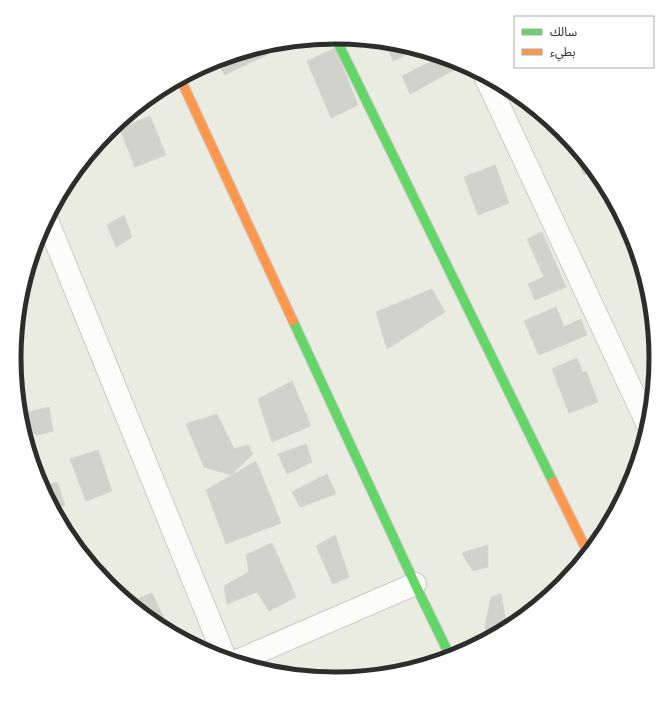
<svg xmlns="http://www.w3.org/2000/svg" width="670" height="715" font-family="Cabin,'Noto Sans Arabic',sans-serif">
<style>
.building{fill:#d0d2cb;stroke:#d5d7ce}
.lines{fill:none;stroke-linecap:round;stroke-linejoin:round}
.street-casing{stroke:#cac9c8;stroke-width:24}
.fast-casing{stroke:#cac9c8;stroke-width:11}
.slow-casing{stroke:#cac9c8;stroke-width:11}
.street{stroke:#fcfcfb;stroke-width:22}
.fast{stroke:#63d668;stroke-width:9}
.slow{stroke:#ff974d;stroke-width:9}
.rim{fill:none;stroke:#2d2d2d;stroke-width:5}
</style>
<rect width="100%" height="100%" fill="#eaece2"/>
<g class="building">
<polygon points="385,41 399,43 404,56 393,61"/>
<polygon points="263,46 267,55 224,75 217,59"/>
<polygon points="335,48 358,105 331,118 307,61"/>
<polygon points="442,56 458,61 462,63 463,65 410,94 402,76"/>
<polygon points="143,102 145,105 134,109"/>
<polygon points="150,116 166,155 135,167 120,129"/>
<polygon points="585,159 595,170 584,175 578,162"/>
<polygon points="495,165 509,203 478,215 464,177"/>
<polygon points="124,215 132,237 116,247 107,225"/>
<polygon points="542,232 566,287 535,300 528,284 544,277 527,239"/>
<polygon points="432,289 445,312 387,349 376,312"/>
<polygon points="556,307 564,327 581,319 587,335 539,355 524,321"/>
<polygon points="577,358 583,373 586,371 598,402 569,413 552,369"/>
<polygon points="292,381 311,426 272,442 258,399"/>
<polygon points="49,407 53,431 38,435 24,430 20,414"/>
<polygon points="217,414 234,449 248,445 253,454 231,475 204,467 186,424"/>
<polygon points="306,444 312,462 287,474 278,454"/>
<polygon points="98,450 112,491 86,501 70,459"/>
<polygon points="256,461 281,523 226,544 206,490"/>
<polygon points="327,474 336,494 300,507 292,492"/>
<polygon points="57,482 65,505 55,511 42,487"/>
<polygon points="335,535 349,577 333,584 316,546"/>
<polygon points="272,543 296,597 269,611 257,592 227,604 224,586 249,572 246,555"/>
<polygon points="488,545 488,567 473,571 462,553"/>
<polygon points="152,593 170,631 156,624 130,602"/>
<polygon points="501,594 507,628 487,639 485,627 491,597"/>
</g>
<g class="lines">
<defs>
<g id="street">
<polyline points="485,76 648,425"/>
<polyline points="47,220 225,658"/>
<polyline points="237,661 415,584"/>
</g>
<g id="fast">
<polyline points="335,37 553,482"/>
<polyline points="293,321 415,584 450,656"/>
</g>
<g id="slow">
<polyline points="180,78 293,321"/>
<polyline points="553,482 588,553"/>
</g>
</defs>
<use href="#street" class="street-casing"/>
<use href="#fast" class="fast-casing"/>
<use href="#slow" class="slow-casing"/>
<use href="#street" class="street"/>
<use href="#fast" class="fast"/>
<use href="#slow" class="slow"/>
</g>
<path d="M0 0H670V715H0ZM21 358a314 314 0 1 1 628 0a314 314 0 1 1-628 0Z" fill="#fff" fill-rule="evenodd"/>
<path class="rim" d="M21 358a314 314 0 1 1 628 0a314 314 0 1 1-628 0Z"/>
<rect x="514" y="16" width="140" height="52" fill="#ffffff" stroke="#ababab"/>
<rect x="522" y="29" width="20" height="6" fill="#63d668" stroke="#ababab"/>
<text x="550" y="36" font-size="12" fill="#2d2d2d">سالك</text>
<rect x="522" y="49" width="20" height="6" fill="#ff974d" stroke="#ababab"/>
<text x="550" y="56" font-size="12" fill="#2d2d2d">بطيء</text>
</svg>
